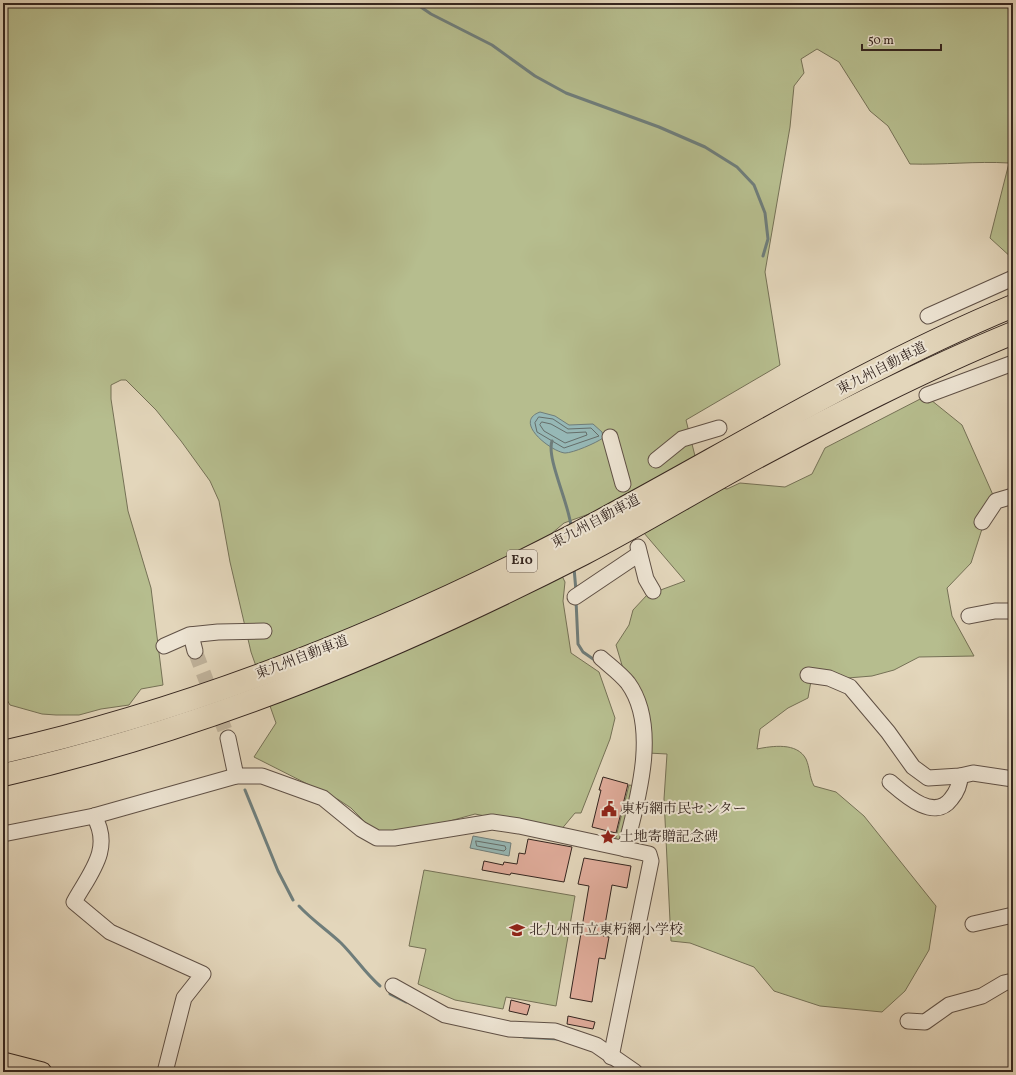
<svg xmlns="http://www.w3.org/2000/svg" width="1016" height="1075" font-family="Vollkorn,'Noto Serif JP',serif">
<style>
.green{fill:#b6bd8e;stroke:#757156}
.water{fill:#96b8b6;stroke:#6f7d7a}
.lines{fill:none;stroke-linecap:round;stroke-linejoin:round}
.shore{stroke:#656e6a;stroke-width:1}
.stream{stroke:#6f7d7a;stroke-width:3}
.building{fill:#e0ac9b;stroke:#34251f}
.minor-tunnel{stroke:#c0b39c;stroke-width:15;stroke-dasharray:15 8;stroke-linecap:butt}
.minor-casing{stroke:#605146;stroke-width:17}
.major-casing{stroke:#34251f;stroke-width:21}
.highway-casing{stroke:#34251f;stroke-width:24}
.minor{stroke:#ede4d3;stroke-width:15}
.major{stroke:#e3d6bb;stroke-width:19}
.highway{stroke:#e3d6bb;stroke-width:22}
.labels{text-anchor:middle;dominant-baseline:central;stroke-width:4;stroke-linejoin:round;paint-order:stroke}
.shield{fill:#ede4d3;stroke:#6c5e55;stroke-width:1}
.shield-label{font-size:13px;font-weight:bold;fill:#34251f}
.street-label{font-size:14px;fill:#34251f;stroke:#ede4d3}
.poi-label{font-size:14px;fill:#34251f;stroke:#ede4d3;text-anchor:start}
</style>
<rect width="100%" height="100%" fill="#e3d6bb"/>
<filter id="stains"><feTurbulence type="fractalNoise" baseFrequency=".005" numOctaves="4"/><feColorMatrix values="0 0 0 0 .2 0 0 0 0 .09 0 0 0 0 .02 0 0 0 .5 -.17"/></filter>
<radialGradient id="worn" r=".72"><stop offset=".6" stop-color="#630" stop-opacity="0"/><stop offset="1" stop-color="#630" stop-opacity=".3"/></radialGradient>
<g class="green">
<path d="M3 3H1013V259L990 238 1009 163C976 161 944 165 910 164L888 126 870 111 839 62 817 49 801 59 804 73 794 86 790 127 765 272 780 365 686 420 695 456 715 486 727 489 740 483 785 487 812 474 825 448 926 396 962 425 993 495 971 563 947 588 952 616 974 656 919 657 894 670 872 676 811 681 808 698 788 708 760 729 757 749C772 746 797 742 806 759 810 768 809 776 814 786L836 792 864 816 936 906 929 950 905 991 882 1012 820 1006 774 991 754 967 690 943 671 941 664 799 667 754 648 753 616 645 629 625 633 610 647 595 685 581 638 526 600 510 564 523 544 540 565 582 563 601 571 653 599 672 615 718 610 739 581 813H575L560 831 475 814 410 832 378 831 367 824 351 808 339 800 254 757 276 723 251 652 230 562 219 501 210 481 181 441 156 410 126 380H121L111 385V399L128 511 151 588 163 685 141 689 129 705 101 709 79 715H56L42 714 10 705 3 693Z"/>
<polygon points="629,785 636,786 621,842 615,841"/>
<polygon points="424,870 575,896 556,1006 506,997 503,1009 455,1000 418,984 426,949 409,946"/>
</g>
<g class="water">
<path d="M540 412 555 416 569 425 593 424 602 432 603 438C596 443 573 453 565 453 552 452 512 422 540 412Z"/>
<polygon points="473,836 511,843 509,856 470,848"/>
</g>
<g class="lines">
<g class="shore">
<polygon points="539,417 553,419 568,429 591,428 599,436 564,448 537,432 535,423"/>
<polygon points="542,422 551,424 567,433 586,432 587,435 565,443 544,431 540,425"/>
<polygon points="476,841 505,846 506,849 504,851 477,846"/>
</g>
<g class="stream">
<polyline points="415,3 431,14 492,45 535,76 566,93 659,127 705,147 737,167 754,185 765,213 768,239 763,256"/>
<path d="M552 441C546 458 570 506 571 527"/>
<polyline points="574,568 576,591"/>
<polyline points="576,600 578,644 583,652 596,661"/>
<polyline points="245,790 278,871 293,900"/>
<path d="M299 906C312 920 327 930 341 943 355 957 365 973 380 986"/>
<polyline points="390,994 406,1002"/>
<polyline points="524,1037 558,1039"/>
</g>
</g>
<g class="building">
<polygon points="603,777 628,784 616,833 592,827 601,790 599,790"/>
<polygon points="528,839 572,847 564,882 511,873 510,875 482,870 484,861 503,865 504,862 517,864 519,853 525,854"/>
<polygon points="584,858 631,866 627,888 612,885 603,936 609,937 605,959 599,958 592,1002 570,998 589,886 578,884"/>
<polygon points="511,1000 530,1005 527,1015 509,1011"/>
<polygon points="568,1016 595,1022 593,1029 567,1024"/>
</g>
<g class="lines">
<polyline class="minor-tunnel" points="195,651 228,738"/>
<defs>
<g id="minor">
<polyline points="928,316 1013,278"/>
<polyline points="927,395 1013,363"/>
<polyline points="610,437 623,484"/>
<polyline points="656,460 682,439 719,428"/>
<polyline points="982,522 996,501 1013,496"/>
<polyline points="638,547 646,579 653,591"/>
<polyline points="575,597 639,554"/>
<polyline points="969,616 995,611 1013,611"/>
<polyline points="191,635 195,651"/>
<polyline points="164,646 189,635 218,632 264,631"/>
<path d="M601 658C610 666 621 674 628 683 660 727 637 802 625 849"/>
<polyline points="808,675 829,678 850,687 888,732 913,767 928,778 960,776 973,773 1013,779"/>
<polyline points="228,738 236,776"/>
<path d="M890 782C904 794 934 822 951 799 956 793 960 784 960 776"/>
<path d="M94 816C113 849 90 873 74 902L110 932 203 974 184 998 165 1072"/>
<polyline points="3,834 94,816 236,776 262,776 323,798 361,829 377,838 394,838 492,822 519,826 649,854 651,861 611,1057"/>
<polyline points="973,924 1013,915"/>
<polyline points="393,986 445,1015 509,1029 555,1031 596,1045 635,1072"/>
<polyline points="908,1021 925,1022 949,1005 982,996 1004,983 1013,981"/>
</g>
<polyline id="major" points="3,1062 42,1072"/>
<g id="highway">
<path d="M3 752C202 707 393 629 574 535 720 458 861 369 1013 306"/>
<path d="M3 775C206 729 399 648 583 554 639 525 693 492 748 462 834 416 923 370 1013 333"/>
</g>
</defs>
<use href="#minor" class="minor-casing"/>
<use href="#major" class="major-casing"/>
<use href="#highway" class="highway-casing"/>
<use href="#minor" class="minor"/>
<use href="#major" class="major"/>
<use href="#highway" class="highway"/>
</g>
<defs>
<symbol id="civic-bare" viewBox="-9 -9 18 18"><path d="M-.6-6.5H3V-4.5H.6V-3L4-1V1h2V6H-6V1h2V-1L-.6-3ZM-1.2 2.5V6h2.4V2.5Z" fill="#8f2418" stroke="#ede4d3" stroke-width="2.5" paint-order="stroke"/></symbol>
<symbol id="sight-bare" viewBox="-9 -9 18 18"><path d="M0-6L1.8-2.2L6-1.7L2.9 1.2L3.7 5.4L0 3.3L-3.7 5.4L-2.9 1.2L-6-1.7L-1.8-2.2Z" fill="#8f2418" stroke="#ede4d3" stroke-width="2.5" paint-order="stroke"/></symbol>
<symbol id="school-bare" viewBox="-9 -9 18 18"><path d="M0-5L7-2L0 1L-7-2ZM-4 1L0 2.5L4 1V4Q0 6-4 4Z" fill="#8f2418" stroke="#ede4d3" stroke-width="2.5" paint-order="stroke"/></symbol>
</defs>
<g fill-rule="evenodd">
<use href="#civic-bare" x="598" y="798" width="22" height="22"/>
<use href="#sight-bare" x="597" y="826" width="22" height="22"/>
<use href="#school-bare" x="506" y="919" width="22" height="22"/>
</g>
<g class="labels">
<rect class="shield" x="507" y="550" width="30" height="22" rx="3"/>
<g class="shield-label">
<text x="522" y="561">E10</text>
</g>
<g class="street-label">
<text transform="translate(882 369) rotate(-27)">東九州自動車道</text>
<text transform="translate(596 522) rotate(-28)">東九州自動車道</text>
<text transform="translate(302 658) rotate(-21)">東九州自動車道</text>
</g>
<g class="poi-label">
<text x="621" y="809">東朽網市民センター</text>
<text x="620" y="837">土地寄贈記念碑</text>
<text x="529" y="930">北九州市立東朽網小学校</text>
</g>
</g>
<rect width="1016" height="1075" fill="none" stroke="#e3d6bb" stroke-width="16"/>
<rect x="4" y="4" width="1008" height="1067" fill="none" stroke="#34251f" stroke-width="2"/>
<rect x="8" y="8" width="1000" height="1059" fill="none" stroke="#34251f"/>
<path d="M862 44v6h79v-6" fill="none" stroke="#34251f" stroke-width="2"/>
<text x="868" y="44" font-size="12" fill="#34251f" stroke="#ede4d3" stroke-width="3" paint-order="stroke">50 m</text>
<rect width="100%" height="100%" filter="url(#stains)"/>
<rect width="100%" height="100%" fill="url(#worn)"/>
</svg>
